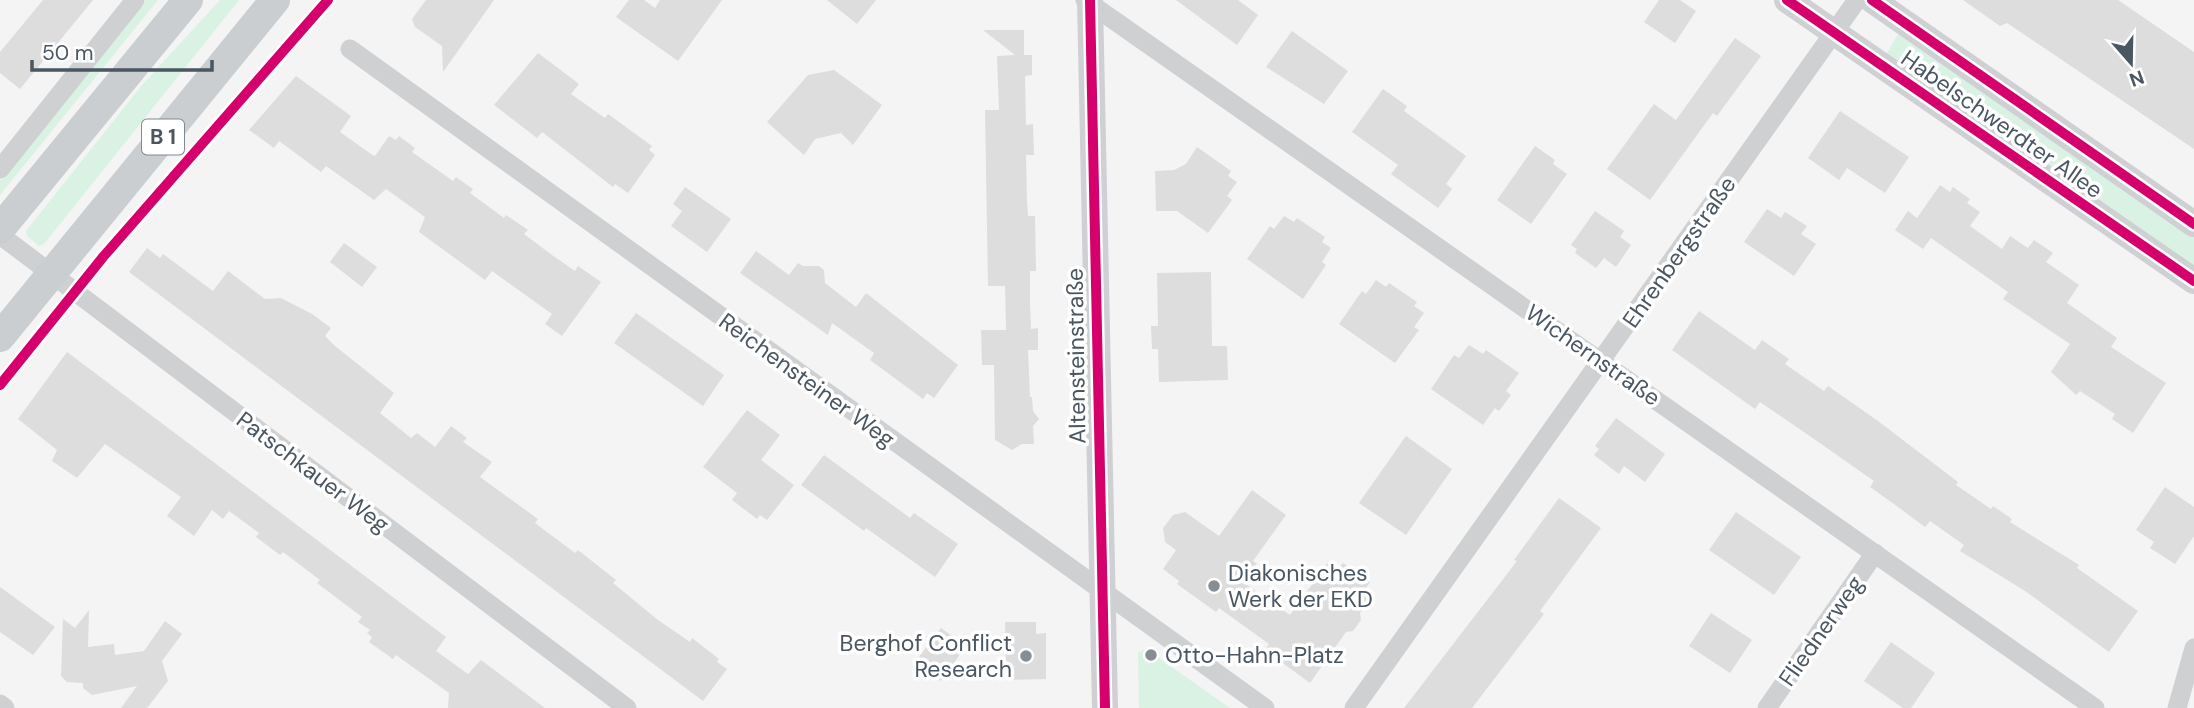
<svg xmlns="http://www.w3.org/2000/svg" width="2194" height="708" font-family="'DM Sans',sans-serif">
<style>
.green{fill:#d9f2e3}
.building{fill:#ddddde}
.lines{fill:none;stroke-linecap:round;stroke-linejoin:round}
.street{stroke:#ced0d2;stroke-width:19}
.secondary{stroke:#ced0d4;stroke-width:26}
.primary{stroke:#caced1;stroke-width:30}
.cycleway-casing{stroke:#fff;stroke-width:15}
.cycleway{stroke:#d6006c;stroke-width:10}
.poi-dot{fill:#868d94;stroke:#fff;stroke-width:2.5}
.labels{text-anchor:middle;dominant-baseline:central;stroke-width:7;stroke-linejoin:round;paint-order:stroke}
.shield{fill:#fff;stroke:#808990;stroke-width:2}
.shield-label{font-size:21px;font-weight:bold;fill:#4a5661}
.street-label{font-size:23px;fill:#4a5661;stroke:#fff}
.poi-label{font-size:23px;fill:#4a5661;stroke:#fff;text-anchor:start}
</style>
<rect width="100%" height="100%" fill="#f4f4f4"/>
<g class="green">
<polygon points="146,0 158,0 0,195 0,181"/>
<polygon points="220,0 239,0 44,244 39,246 27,236 26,231 143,84"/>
<polygon points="1898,34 2194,237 2194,267 1886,55"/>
<polygon points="1146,649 1230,708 1139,708 1138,653"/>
</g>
<g class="building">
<polygon points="43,0 93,0 20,89 0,73 0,52"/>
<polygon points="426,0 494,0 443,72 442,46 415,27 412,19"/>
<polygon points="629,0 644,0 655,8 660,0 722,0 678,61 616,17"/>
<polygon points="827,0 876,0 857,24"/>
<polygon points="1176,0 1238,0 1258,15 1237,45"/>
<polygon points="1659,0 1680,0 1696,11 1675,43 1644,22"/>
<polygon points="1963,0 2118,0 2194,52 2194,149 2007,23 2000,26"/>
<polygon points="983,30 1024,30 1024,55 1032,55 1032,75 1025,76 1026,125 1033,124 1034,155 1026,155 1027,201 1028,216 1035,216 1036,271 1030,271 1030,303 1031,329 1038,328 1038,350 1028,350 1030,397 1032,397 1033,411 1039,419 1033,426 1034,444 1022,444 1012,450 995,440 994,365 982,365 981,330 1006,330 1005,286 988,286 985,110 999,110 997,56 1015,55"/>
<polygon points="1292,31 1348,71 1324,104 1266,67"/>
<polygon points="1735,38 1761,56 1717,116 1713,113 1650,200 1607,169 1654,104 1676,120"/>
<polygon points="538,53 579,84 571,94 605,118 608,114 652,146 649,150 655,155 628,193 615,184 613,187 542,132 537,138 494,105"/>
<polygon points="834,70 882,105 853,145 841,133 815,139 804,155 767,122 808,75"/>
<polygon points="296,76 351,116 340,132 371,154 375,156 389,136 396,140 399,136 415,148 412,152 453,181 456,177 473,189 470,193 504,218 506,215 528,230 524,234 552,255 575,271 578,266 601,282 562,336 545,324 552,314 492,271 485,280 419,232 425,217 386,189 374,200 326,166 321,172 279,141 274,148 249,130"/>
<polygon points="1383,89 1407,106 1404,111 1466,156 1446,184 1452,189 1438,208 1391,174 1398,165 1352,132"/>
<polygon points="1840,111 1909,157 1885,193 1847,168 1839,180 1808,158"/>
<polygon points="1535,146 1555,160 1553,164 1567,174 1531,224 1497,200"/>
<polygon points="1197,147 1231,171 1228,176 1237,182 1227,196 1232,200 1208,233 1177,211 1156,211 1155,171 1174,170 1186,164"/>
<polygon points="1940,185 1950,192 1953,187 1970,199 1967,203 1980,212 1970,226 2002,249 2010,236 2028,248 2034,240 2053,253 2046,262 2079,285 2067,303 2117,338 2111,347 2166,383 2133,433 2112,419 2115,414 2080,391 2076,395 2051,372 2070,344 2003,299 2008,292 1931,238 1923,249 1895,230 1908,211 1917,218"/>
<polygon points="685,187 731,219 707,252 671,226 682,211 673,204"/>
<polygon points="1767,209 1781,218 1785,212 1807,226 1801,234 1816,244 1794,276 1744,242"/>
<polygon points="1595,211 1624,231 1620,237 1631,245 1616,267 1604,258 1596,268 1575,253 1577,249 1571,245"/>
<polygon points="1284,216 1294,222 1297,218 1325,237 1322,242 1331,248 1322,262 1326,265 1303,299 1247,259 1270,226 1274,229"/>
<polygon points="344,243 377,267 362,287 330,262"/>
<polygon points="147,248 160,258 163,254 213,291 228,271 265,299 281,298 312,314 331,328 325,336 335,346 394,393 380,413 411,438 417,433 435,447 451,426 467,438 463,442 492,462 480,477 538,519 535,523 575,553 578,550 616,580 613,583 658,620 690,642 692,638 719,659 717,662 727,669 703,701 129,272"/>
<polygon points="756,251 789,275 798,263 803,266 819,266 824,270 825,283 856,307 866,293 958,365 934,398 927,393 923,399 870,360 874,353 832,323 828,335 740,273"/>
<polygon points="1211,272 1212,346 1227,346 1228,380 1159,382 1158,349 1152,349 1151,326 1158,326 1157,273"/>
<polygon points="1376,280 1386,287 1389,283 1417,302 1414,306 1424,313 1414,327 1419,330 1395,363 1339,324 1362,291 1366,294"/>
<polygon points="1699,311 1755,350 1762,340 1789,359 1785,364 1824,391 1828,386 1878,421 1958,482 1956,485 1991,509 1993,506 2012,519 2010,522 2079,565 2077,568 2138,611 2109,652 2025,591 1960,551 1964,545 1930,521 1925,527 1898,507 1870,487 1874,481 1814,439 1760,402 1755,409 1672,350"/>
<polygon points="636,313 724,375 703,406 614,343"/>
<polygon points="1469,345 1483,354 1486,350 1519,373 1506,391 1511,395 1499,411 1495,408 1483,425 1431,389 1454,355 1459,358"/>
<polygon points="67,352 446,637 436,651 468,674 481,660 545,708 448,708 449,693 396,655 393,659 369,642 372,637 367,633 370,630 358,622 362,617 317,583 320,580 283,552 280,555 256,537 259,533 229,511 223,519 212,510 194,536 167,516 181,497 105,444 77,478 52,461 57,450 18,419"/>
<polygon points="747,410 780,435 761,460 794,485 767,520 760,515 757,519 732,500 737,493 703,467"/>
<polygon points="1616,418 1665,454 1645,482 1624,466 1619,474 1594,455 1599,449 1595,446"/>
<polygon points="1406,436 1452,469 1406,535 1359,503"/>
<polygon points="824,455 910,518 914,513 958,544 935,577 866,528 864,531 801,485"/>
<polygon points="2165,487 2194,507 2194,536 2175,564 2150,548 2154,542 2136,530"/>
<polygon points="1252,490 1286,515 1253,561 1257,564 1243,582 1290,615 1329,561 1339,568 1343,563 1370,582 1366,588 1374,594 1360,613 1361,620 1353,631 1346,632 1310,683 1265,650 1269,644 1219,608 1216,612 1177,584 1179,581 1163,569 1176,550 1165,542 1163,528 1173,515 1185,512 1219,536"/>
<polygon points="1559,498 1601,528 1540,611 1544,614 1472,708 1404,708 1517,561 1514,560"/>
<polygon points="1736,512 1801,557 1774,595 1709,550"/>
<polygon points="0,587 55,627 33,655 0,632"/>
<polygon points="89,610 88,647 114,644 115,655 144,651 165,621 182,634 162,661 168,681 147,708 121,708 137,686 92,695 83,688 83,683 67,682 61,676 63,619 75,628"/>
<polygon points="1711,613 1752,640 1730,673 1689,646"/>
<polygon points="1005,622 1036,622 1036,634 1046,633 1046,679 1006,680"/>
<polygon points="941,628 966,646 941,681 915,662"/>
<polygon points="1891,642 1935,673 1911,708 1903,708 1864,681"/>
</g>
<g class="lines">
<g class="street">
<polyline points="1085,0 2095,708"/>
<polyline points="350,49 1265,708"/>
<polyline points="0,169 135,0"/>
<polyline points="0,235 627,708"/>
<polyline points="0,704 5,708"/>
<polyline points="1354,708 1857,0"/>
<polyline points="1767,708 1875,553"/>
<polyline points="2177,708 2194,648"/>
</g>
<g class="secondary">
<polyline points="1090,0 1105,708"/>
<polyline points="1787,0 2194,281"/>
<polyline points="1872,0 2194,224"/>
</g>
<g class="primary">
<polyline points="0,229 188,0"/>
<polyline points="0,337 275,0"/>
</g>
<defs>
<g id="cycleway">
<polyline points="1090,0 1105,708"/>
<polyline points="1787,0 2194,281"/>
<polyline points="1872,0 2194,224"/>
<polyline points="0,385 103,257 328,0"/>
</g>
</defs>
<use href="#cycleway" class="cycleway-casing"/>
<use href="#cycleway" class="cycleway"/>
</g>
<g class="poi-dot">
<circle cx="1214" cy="586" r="7"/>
<circle cx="1151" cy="655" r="7"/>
<circle cx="1026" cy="656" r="7"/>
</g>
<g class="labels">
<rect class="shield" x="142" y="119.5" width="42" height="35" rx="5"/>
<g class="shield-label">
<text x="163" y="137">B 1</text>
</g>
<g class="street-label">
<text transform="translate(2002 124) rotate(35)">Habelschwerdter Allee</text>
<text transform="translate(1679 252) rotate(-55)">Ehrenbergstraße</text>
<text transform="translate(1593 355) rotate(35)">Wichernstraße</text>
<text transform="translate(1076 356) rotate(-91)">Altensteinstraße</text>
<text transform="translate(807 380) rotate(36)">Reichensteiner Weg</text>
<text transform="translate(313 472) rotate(37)">Patschkauer Weg</text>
<text transform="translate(1821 631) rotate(-55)">Fliednerweg</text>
</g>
<g class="poi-label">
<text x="1228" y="573">Diakonisches<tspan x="1228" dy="26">Werk der EKD</tspan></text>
<text x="1012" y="643" text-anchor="end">Berghof Conflict<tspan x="1012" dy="26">Research</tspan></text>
<text x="1165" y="655">Otto-Hahn-Platz</text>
</g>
</g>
<g transform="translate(2131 63) rotate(160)" stroke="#ffffff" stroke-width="5" paint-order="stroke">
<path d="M0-5L12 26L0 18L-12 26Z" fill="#4a5661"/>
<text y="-10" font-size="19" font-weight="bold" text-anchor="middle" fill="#4a5661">N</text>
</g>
<path d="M32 60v10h180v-10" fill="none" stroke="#4a5661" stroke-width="3.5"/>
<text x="42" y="60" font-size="21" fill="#4a5661" stroke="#ffffff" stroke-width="5" paint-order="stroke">50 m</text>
</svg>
